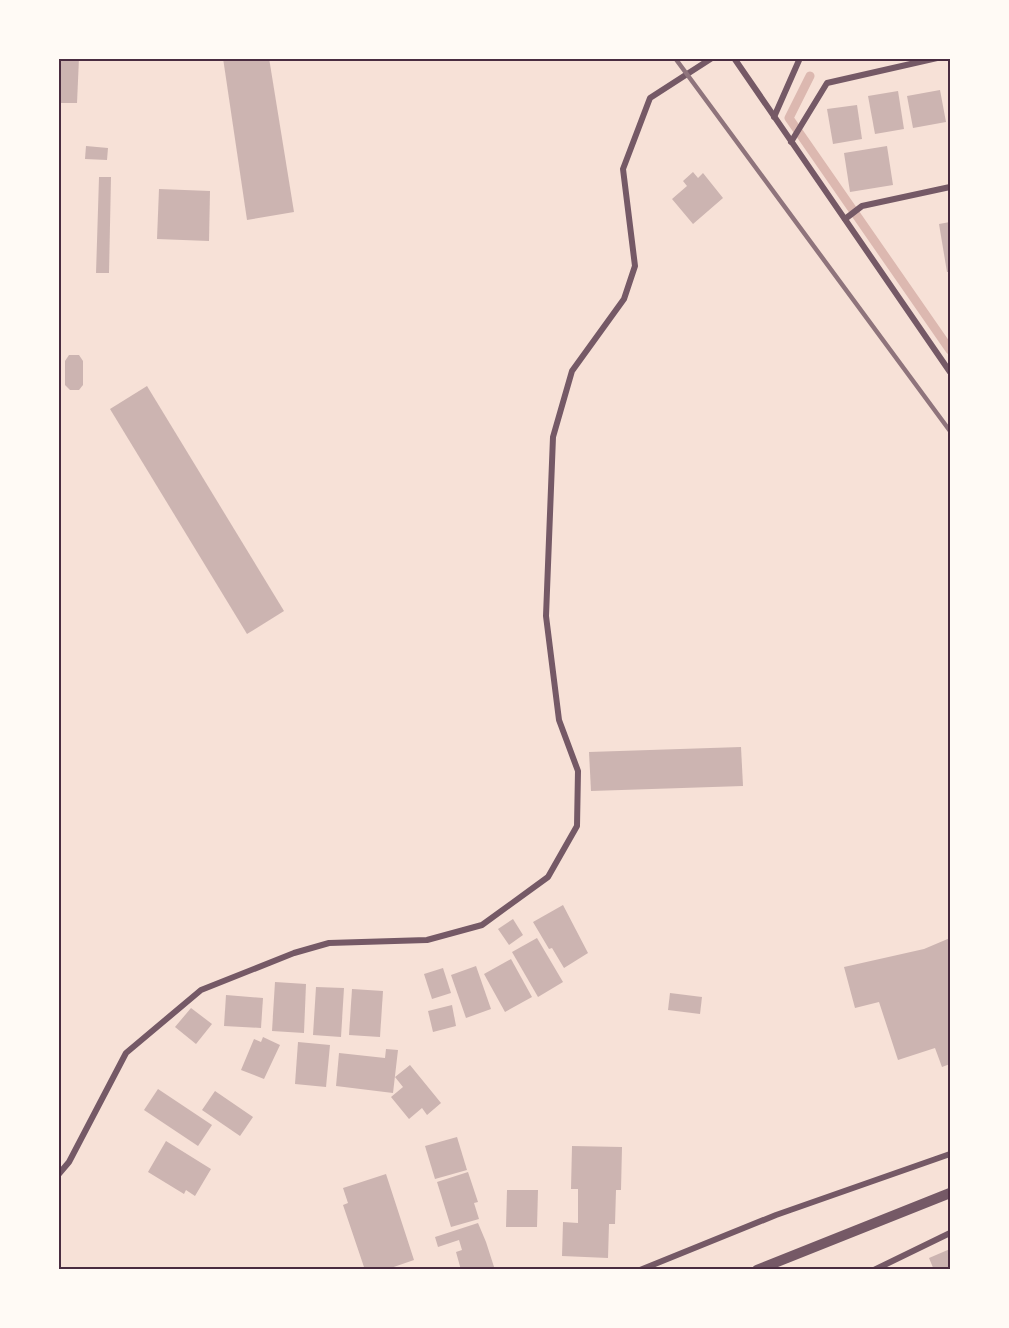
<svg xmlns="http://www.w3.org/2000/svg" width="1009" height="1328" font-family="Arial,sans-serif">
<style>
.lines{fill:none;stroke-linecap:round;stroke-linejoin:round}
.stream{stroke:#dcb8b0;stroke-width:9}
.building{fill:#ccb4b1}
.minor{stroke:#755966;stroke-width:6}
.tertiary{stroke:#755966;stroke-width:10}
.rail{stroke:#8f747c;stroke-width:4.5}
.neatline{fill:none;stroke:#4a2c40;stroke-width:2}
</style>
<rect width="100%" height="100%" fill="#f7e1d7"/>
<g class="lines">
<polyline class="stream" points="810,76 789,118 950,350"/>
</g>
<g class="building">
<polygon points="58,58 79,58 77,103 58,103"/>
<polygon points="223,58 269,58 294,212 247,220"/>
<polygon points="940,90 946,122 913,128 907,96"/>
<polygon points="898,91 904,129 875,134 868,96"/>
<polygon points="857,105 862,139 833,144 827,109"/>
<polygon points="86,146 108,148 107,160 85,159"/>
<polygon points="887,146 893,185 850,192 844,153"/>
<polygon points="693,172 698,178 703,173 723,198 693,224 672,199 687,186 683,181"/>
<polygon points="99,177 111,177 109,273 96,273"/>
<polygon points="159,189 210,191 209,241 157,239"/>
<polygon points="950,222 950,272 947,272 939,224"/>
<polygon points="69,355 79,355 83,361 83,385 79,390 70,390 65,385 65,361"/>
<polygon points="147,386 284,611 247,634 110,409"/>
<polygon points="741,747 743,786 591,791 589,752"/>
<polygon points="563,905 588,953 564,968 552,948 549,949 533,922"/>
<polygon points="513,919 523,935 509,945 498,929"/>
<polygon points="537,938 563,982 538,997 512,952"/>
<polygon points="950,938 950,1064 942,1067 935,1048 898,1060 879,1002 855,1008 844,967 924,949"/>
<polygon points="511,959 532,997 505,1012 484,974"/>
<polygon points="476,966 491,1009 466,1018 451,975"/>
<polygon points="443,968 451,993 432,999 424,974"/>
<polygon points="275,982 306,984 304,1033 272,1031"/>
<polygon points="316,987 344,988 341,1037 313,1035"/>
<polygon points="352,989 383,991 380,1037 349,1035"/>
<polygon points="670,993 702,997 700,1014 668,1010"/>
<polygon points="226,995 263,998 261,1028 224,1026"/>
<polygon points="452,1005 456,1026 433,1032 428,1011"/>
<polygon points="191,1008 212,1024 196,1044 175,1027"/>
<polygon points="263,1037 280,1045 264,1079 241,1070 254,1039 261,1042"/>
<polygon points="298,1042 330,1045 326,1087 295,1084"/>
<polygon points="386,1049 398,1050 393,1093 336,1086 339,1053 385,1058"/>
<polygon points="410,1065 441,1103 427,1115 422,1108 409,1119 391,1097 403,1087 395,1077"/>
<polygon points="158,1089 212,1125 198,1146 144,1110"/>
<polygon points="215,1091 253,1117 240,1136 202,1110"/>
<polygon points="457,1137 467,1170 435,1179 425,1146"/>
<polygon points="166,1141 211,1169 195,1196 186,1190 184,1194 148,1172"/>
<polygon points="572,1146 622,1147 621,1190 616,1190 615,1224 609,1224 608,1258 562,1256 563,1222 578,1223 578,1189 571,1189"/>
<polygon points="468,1172 478,1202 474,1203 479,1219 451,1227 437,1182"/>
<polygon points="386,1174 414,1260 385,1270 365,1270 343,1205 348,1203 343,1188"/>
<polygon points="507,1190 538,1190 537,1227 506,1227"/>
<polygon points="478,1223 486,1242 495,1270 461,1270 456,1252 462,1250 459,1240 438,1247 435,1237"/>
<polygon points="950,1249 950,1270 934,1270 929,1258"/>
</g>
<g class="lines">
<g class="minor">
<polyline points="734,58 950,372"/>
<polyline points="774,117 800,58"/>
<polyline points="791,142 827,83 937,58"/>
<polyline points="845,219 862,206 950,187"/>
<polyline points="58,1175 69,1162 126,1053 201,990 294,953 329,943 427,940 482,925 548,877 577,826 578,771 559,720 546,616 553,437 572,371 624,299 635,266 623,169 650,98 712,58"/>
<polyline points="640,1270 776,1215 950,1154"/>
<polyline points="874,1270 950,1233"/>
</g>
<polyline class="tertiary" points="757,1270 950,1193"/>
<polyline class="rail" points="675,58 950,431"/>
</g>
<rect width="1009" height="1328" fill="none" stroke="#fffaf5" stroke-width="120"/>
<rect x="60" y="60" width="889" height="1208" class="neatline"/>
</svg>
